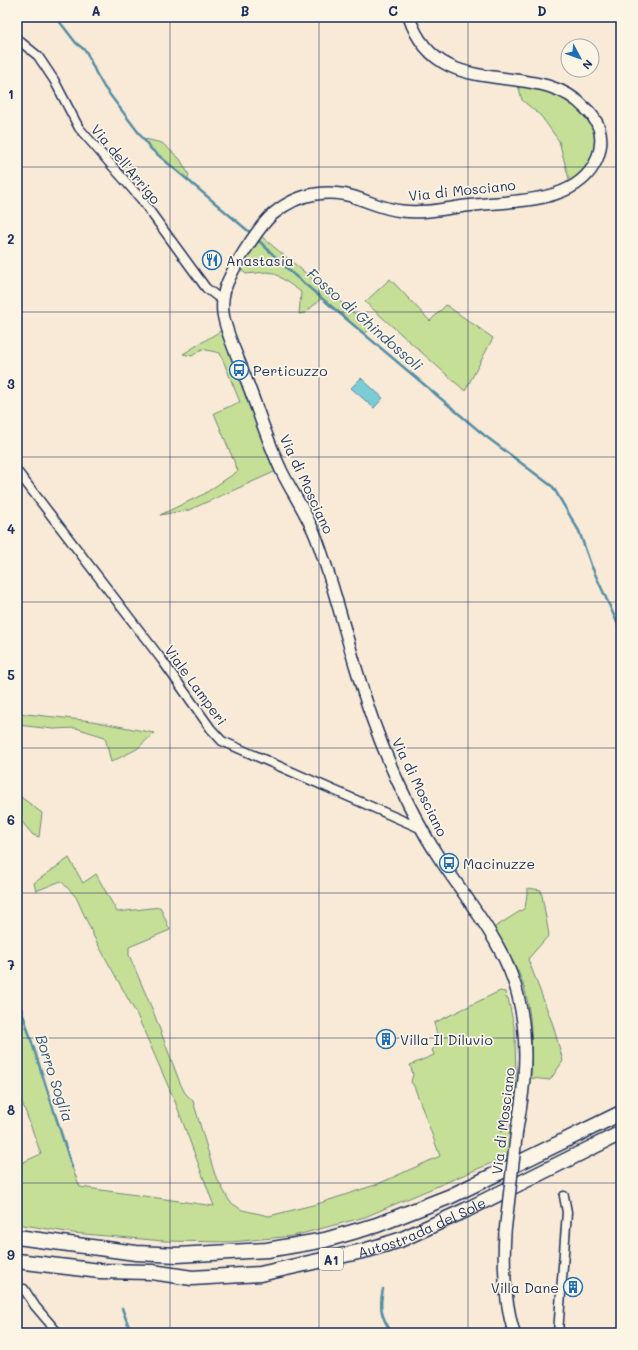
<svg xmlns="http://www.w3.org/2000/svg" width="638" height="1350" font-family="Mali,sans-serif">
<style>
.green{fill:#c6df96;stroke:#70877a}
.water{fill:#7bccd5;stroke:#558da5}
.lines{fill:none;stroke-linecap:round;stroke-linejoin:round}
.stream{stroke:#558da5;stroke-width:2.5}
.minor-tunnel{stroke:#ccc5be;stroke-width:8;stroke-dasharray:8 4;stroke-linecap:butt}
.minor-casing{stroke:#1b2f5e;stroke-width:11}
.secondary-casing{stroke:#1b2f5e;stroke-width:14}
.motorway-casing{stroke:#1b2f5e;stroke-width:17}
.minor{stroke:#fcf5e5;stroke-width:8}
.secondary{stroke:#fcf5e5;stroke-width:11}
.motorway{stroke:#fcf5e5;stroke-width:14}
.secondary-bridge-casing{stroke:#1b2f5e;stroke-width:14;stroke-linecap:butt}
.secondary-bridge{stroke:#fcf5e5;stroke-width:11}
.grid{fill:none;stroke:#1b2f5e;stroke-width:1;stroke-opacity:0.55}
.labels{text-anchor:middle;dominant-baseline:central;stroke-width:3.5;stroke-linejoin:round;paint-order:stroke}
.shield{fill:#fcf5e5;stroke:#5e6a86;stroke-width:1}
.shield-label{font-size:13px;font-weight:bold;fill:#1b2f5e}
.street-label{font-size:14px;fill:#1b2f5e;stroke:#fcf5e5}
.poi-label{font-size:14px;fill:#1b2f5e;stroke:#fcf5e5;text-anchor:start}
.water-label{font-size:15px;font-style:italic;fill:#33567c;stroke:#fcf5e5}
.neatline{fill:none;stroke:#1b2f5e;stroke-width:1.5}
.grid-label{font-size:13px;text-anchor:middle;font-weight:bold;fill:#1b2f5e}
</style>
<rect width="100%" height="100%" fill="#f8ead6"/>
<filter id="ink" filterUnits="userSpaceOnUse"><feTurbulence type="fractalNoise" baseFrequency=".025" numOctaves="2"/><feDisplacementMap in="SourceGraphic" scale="8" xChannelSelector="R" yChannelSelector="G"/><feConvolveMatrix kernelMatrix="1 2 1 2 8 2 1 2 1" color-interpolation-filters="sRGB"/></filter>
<g filter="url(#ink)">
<g class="green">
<polygon points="517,81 549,85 591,113 600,150 571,187 559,141 541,116 522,100"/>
<polygon points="145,139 162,143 180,159 189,175 187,179 151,149"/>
<polygon points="257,233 371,327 365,334 322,298 305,313 299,314 301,292 297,289 274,273 266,272 246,274 237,266"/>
<polygon points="390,279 430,321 446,305 493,338 465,391 365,302"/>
<polygon points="227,327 281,469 189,510 160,515 204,494 238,471 214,413 240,402 220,353 202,349 192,356 183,354"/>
<polygon points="17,713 92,721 154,733 137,749 111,762 105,737 76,728 53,729 17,725"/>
<polygon points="17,794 42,813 39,837 33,835 17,816"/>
<path d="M69 858 83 883 96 874 117 912 160 907 170 930 129 947V955L153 1011 180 1083 185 1093 193 1101 215 1175 230 1202 242 1210 269 1216 317 1204 378 1184 440 1156 414 1086 411 1082 413 1074 410 1065 434 1055 432 1050C441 1042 437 1034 434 1023L500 991 505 992 506 998H508L515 1031 516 1086 513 1116 500 1132 518 1125 515 1153 365 1217 293 1236 231 1242 164 1241 73 1233 17 1224V1165L41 1154 17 1088V996L72 1167 80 1187 214 1206 176 1104 137 1015 95 939 76 897 61 881 36 891 34 883Z"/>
<path d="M528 888 541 890 549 935 528 959 553 1025 563 1061 550 1080 531 1078C532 1043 533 1004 518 971 511 956 501 943 492 929L525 908Z"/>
</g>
<polygon class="water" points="361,378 383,398 374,408 351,388"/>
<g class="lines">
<g class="stream">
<polyline points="56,17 76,43 86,51 96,73 104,87 151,149 253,235"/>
<polyline points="256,238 293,274 484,435 553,487 579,531 591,565 621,631"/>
<polyline points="17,996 72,1167"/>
<path d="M383 1289C379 1308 381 1317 392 1333"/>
<polyline points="122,1308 131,1333"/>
</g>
<polyline class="minor-tunnel" points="17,1277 24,1289"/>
<defs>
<g id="minor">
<polyline points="17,39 38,56 54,80 79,128 141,199 206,288 223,301"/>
<polyline points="17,471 162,660 211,729 222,741 422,829"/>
<polyline points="24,1289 35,1306 58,1333"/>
<polyline points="558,1333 567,1212 564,1196"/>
</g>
<g id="secondary">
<path d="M409 17C440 108 536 55 585 108 591 113 596 120 599 128 602 138 601 149 597 159 578 204 515 200 475 205 451 207 426 214 402 211 371 208 351 188 316 194 300 196 285 204 273 214 258 227 231 270 225 289 223 296 222 305 223 313 226 334 237 354 244 374 257 406 267 441 282 472 293 494 307 514 316 537 332 579 343 625 356 668 367 707 381 745 398 782 409 806 422 831 436 853 465 898 508 947 519 1000 529 1043 525 1086 517 1129"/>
<path d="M505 1232C503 1266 504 1300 514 1333"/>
</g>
<g id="motorway">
<polyline points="17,1237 136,1253 177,1255 267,1250 325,1240 377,1225 451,1196 621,1113"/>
<path id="s1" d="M17 1261 100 1271 152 1272 192 1278 260 1274 367 1250 400 1240 466 1210 621 1133"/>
</g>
</defs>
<use href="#minor" class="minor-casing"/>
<use href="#secondary" class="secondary-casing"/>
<use href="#motorway" class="motorway-casing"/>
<use href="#minor" class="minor"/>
<use href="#secondary" class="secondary"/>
<use href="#motorway" class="motorway"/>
<defs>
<polyline id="secondary-bridge" points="505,1232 517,1129"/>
</defs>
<use href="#secondary-bridge" class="secondary-bridge-casing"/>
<use href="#secondary-bridge" class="secondary-bridge"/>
</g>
</g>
<path class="grid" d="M170 17V1333M319 17V1333M468 17V1333M17 167H621M17 312H621M17 457H621M17 602H621M17 748H621M17 893H621M17 1038H621M17 1183H621"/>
<defs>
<symbol id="restaurant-ring" viewBox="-11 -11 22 22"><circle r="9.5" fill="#fcf5e5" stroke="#1f6fb2" stroke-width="1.5"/><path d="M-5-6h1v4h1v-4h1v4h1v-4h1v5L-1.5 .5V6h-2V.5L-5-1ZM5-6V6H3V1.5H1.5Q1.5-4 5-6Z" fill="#1f6fb2"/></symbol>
<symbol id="bus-ring" viewBox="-11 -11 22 22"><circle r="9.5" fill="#fcf5e5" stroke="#1f6fb2" stroke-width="1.5"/><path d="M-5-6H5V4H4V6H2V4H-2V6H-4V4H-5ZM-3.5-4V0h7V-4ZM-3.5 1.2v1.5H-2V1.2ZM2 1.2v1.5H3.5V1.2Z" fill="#1f6fb2"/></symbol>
<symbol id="building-ring" viewBox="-11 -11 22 22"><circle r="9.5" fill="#fcf5e5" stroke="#1f6fb2" stroke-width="1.5"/><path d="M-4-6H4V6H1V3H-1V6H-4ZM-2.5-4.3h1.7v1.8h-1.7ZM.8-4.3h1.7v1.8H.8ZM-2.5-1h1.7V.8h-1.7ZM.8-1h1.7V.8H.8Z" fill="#1f6fb2"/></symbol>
</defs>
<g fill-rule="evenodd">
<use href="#restaurant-ring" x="201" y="249" width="22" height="22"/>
<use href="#bus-ring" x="228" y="359" width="22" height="22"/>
<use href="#bus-ring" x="438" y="852" width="22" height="22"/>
<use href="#building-ring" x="375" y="1028" width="22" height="22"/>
<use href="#building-ring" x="562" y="1276" width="22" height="22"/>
</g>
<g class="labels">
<rect class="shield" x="319" y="1248" width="24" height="22" rx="3"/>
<g class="shield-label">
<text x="331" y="1259">A1</text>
</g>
<g class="street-label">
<text transform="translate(126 164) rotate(50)">Via dell'Arrigo</text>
<text transform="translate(462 190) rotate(-6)">Via di Mosciano</text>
<text transform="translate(307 484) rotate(65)">Via di Mosciano</text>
<text transform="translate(196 685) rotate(54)">Viale Lamperi</text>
<text transform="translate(420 787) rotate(64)">Via di Mosciano</text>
<text transform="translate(503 1121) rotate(-83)">Via di Mosciano</text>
<text stroke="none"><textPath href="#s1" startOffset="413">Autostrada del Sole</textPath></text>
</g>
<g class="poi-label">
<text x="226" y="260">Anastasia</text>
<text x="253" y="370">Perticuzzo</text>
<text x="463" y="863">Macinuzze</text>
<text x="400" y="1039">Villa Il Diluvio</text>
<text x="559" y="1287" text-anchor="end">Villa Dane</text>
</g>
<g class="water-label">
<text transform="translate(365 319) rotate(41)">Fosso di Ghindossoli</text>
<text transform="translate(55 1078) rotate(72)">Borro Soglia</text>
</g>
</g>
<rect width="638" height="1350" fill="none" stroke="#fcf5e5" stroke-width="44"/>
<g transform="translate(580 58) rotate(131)"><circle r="19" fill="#fcf5e5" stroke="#a2a6af"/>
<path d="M0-3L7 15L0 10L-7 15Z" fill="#1f6fb2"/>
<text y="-6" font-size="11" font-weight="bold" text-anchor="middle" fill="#1b2f5e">N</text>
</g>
<rect x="22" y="22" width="594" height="1306" class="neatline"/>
<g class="grid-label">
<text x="96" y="16">A</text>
<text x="245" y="16">B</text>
<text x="393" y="16">C</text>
<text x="542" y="16">D</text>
<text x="11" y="99">1</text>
<text x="11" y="244">2</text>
<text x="11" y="389">3</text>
<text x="11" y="534">4</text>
<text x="11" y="680">5</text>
<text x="11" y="825">6</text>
<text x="11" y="970">7</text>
<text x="11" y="1115">8</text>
<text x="11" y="1260">9</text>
</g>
</svg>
